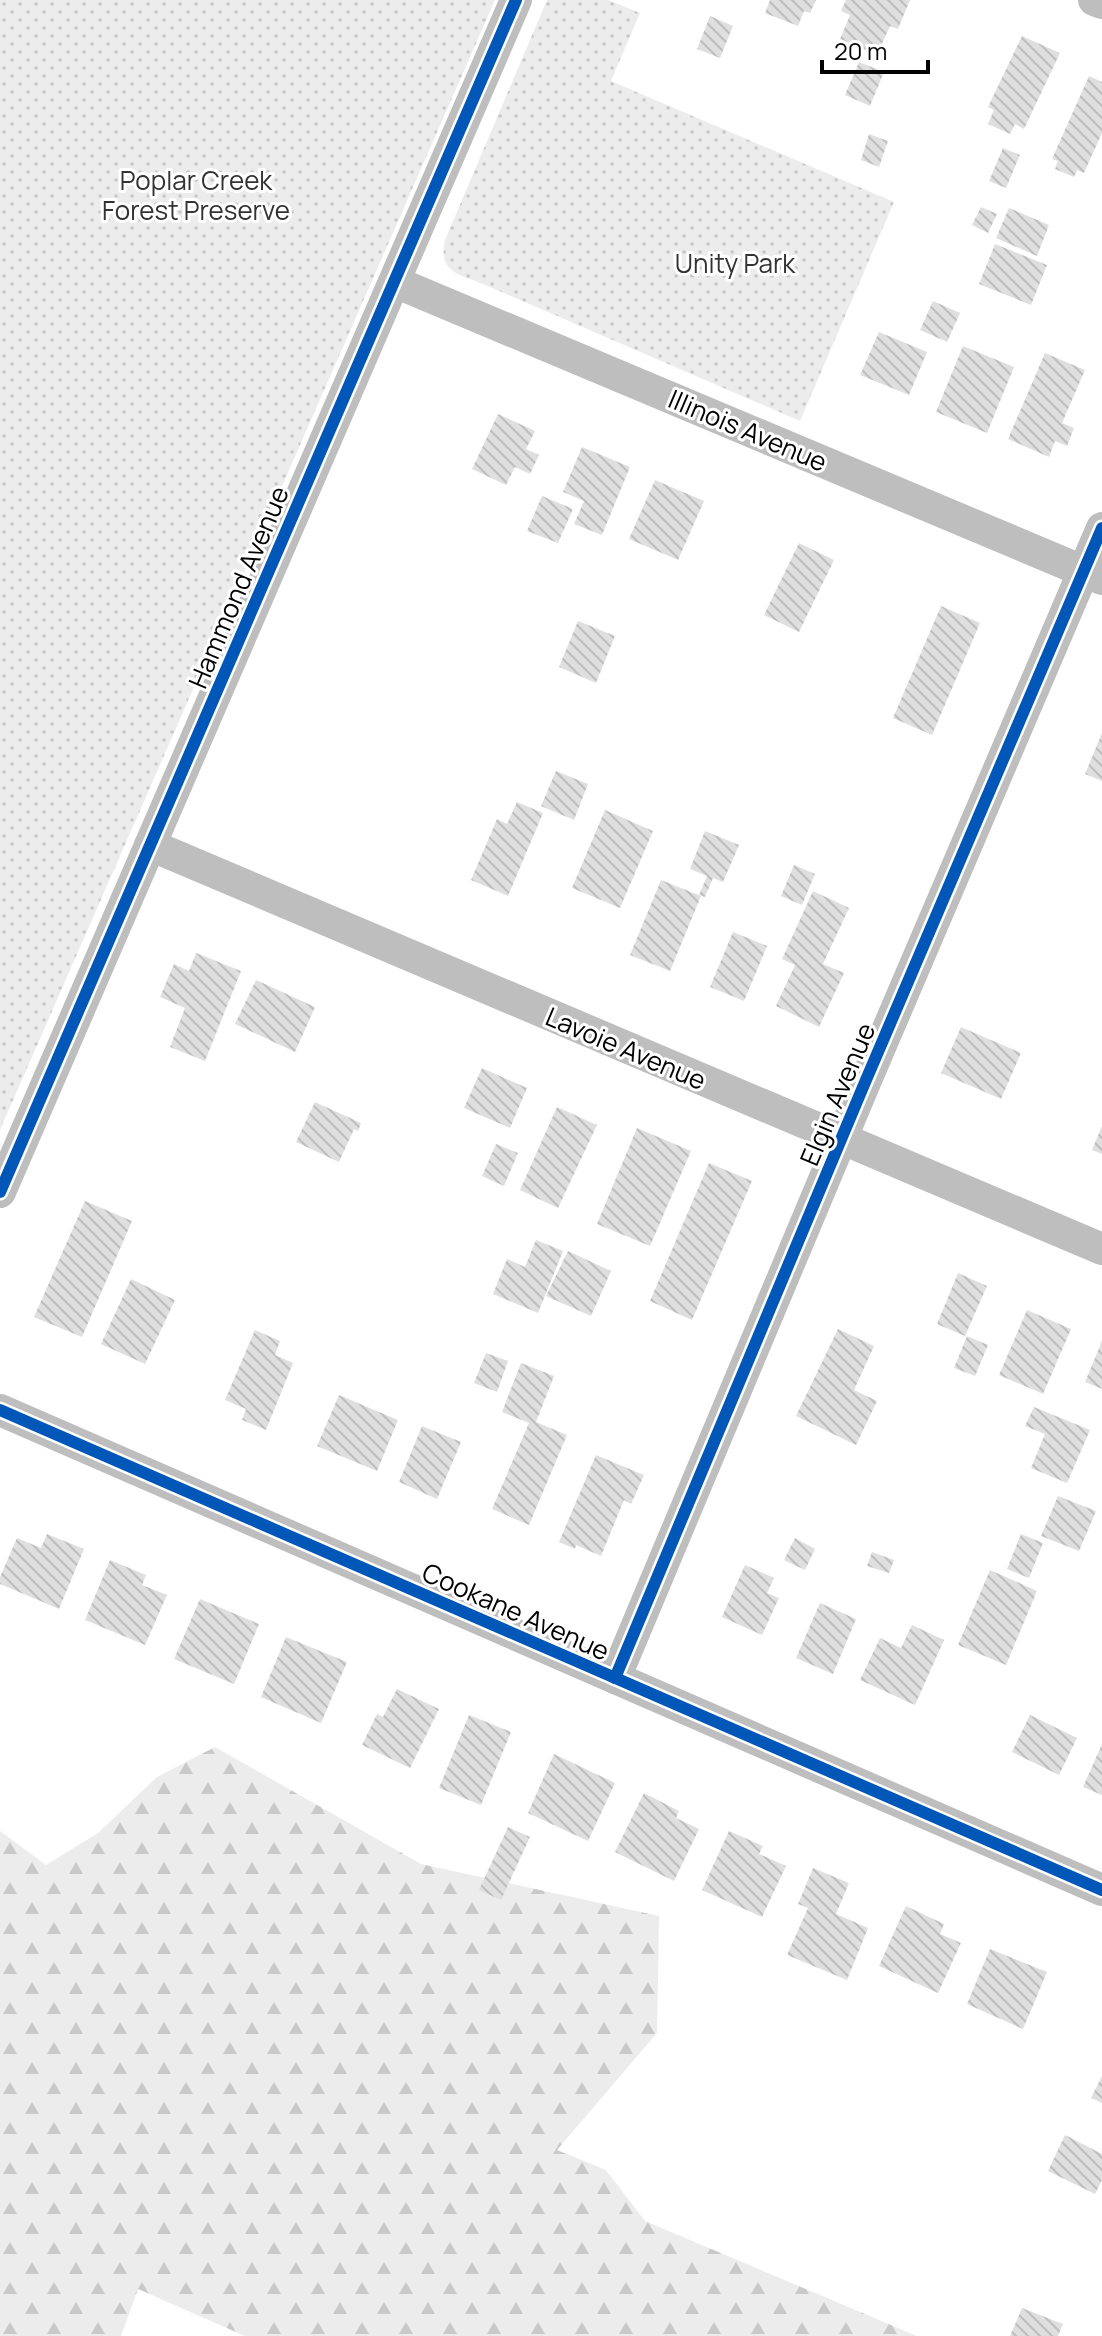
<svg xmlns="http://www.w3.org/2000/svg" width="1102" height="2336" font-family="Manrope,sans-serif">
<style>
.forest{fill:url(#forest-firs)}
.park{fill:url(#park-dots)}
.building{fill:url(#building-back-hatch)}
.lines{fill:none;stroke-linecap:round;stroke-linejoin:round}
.street{stroke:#bebebe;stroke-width:32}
.cycleway-casing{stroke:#fff;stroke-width:17}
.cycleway{stroke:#0057b8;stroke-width:12}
.labels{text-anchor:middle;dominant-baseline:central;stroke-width:6;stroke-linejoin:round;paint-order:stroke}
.park-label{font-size:26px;fill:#333;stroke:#fff}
.street-label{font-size:26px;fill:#000;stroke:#fff}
</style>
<defs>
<pattern id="forest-firs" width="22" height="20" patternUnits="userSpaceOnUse" patternTransform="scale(2)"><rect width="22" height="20" fill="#ececec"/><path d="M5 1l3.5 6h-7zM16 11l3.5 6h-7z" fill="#c9c9c9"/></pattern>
<pattern id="park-dots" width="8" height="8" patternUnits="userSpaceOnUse" patternTransform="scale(2)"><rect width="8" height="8" fill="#ececec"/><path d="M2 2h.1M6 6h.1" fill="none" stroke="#c9c9c9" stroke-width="1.8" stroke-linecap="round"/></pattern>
<pattern id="building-back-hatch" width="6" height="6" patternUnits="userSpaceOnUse" patternTransform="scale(2)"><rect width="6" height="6" fill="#dfdfdf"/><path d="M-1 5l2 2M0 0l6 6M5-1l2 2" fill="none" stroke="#bebebe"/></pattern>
</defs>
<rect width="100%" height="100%" fill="#fff"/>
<polygon class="forest" points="215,1747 421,1864 659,1916 657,2033 557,2150 606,2170 645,2221 917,2336 245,2336 138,2289 121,2336 0,2336 0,1831 46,1865 98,1833 157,1777"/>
<g class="park">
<polygon points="0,0 495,0 0,1130"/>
<path d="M547 0H608L640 13 611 81 894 202 800 421 483 284C458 274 438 272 445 240Z"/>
</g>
<g class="building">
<polygon points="770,0 816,0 810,13 804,11 798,26 765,13"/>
<polygon points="846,0 910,0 898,29 890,26 877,55 840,39 850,15 841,11"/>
<polygon points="710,16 733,26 720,58 697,49"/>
<polygon points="1022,36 1060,53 1024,129 1015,124 1010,134 988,124 994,110 988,107"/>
<polygon points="859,62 884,72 870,106 845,95"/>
<polygon points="1089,76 1102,82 1102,133 1084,173 1077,170 1074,177 1055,169 1058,161 1052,159"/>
<polygon points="869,134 888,141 879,167 861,160"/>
<polygon points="1003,148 1020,155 1006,188 989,181"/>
<polygon points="981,207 997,214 988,233 972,225"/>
<polygon points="1009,208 1049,225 1037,256 996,238"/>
<polygon points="995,244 1047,265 1031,305 979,284"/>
<polygon points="933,301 960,313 947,342 920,330"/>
<polygon points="879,332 927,352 909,395 860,375"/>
<polygon points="963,346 1014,367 987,433 936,412"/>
<polygon points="1045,353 1085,370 1062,423 1074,428 1067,446 1055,441 1049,457 1008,439"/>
<polygon points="498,414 535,431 526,449 539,455 530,474 515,467 506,485 472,469"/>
<polygon points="582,447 630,467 602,535 574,524 584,501 563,492"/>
<polygon points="655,480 704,501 678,560 629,539"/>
<polygon points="542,496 573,509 558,543 527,531"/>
<polygon points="799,543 834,560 799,632 764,615"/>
<polygon points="941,606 980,623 932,735 893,718"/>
<polygon points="578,621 615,636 596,683 559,667"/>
<polygon points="1102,733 1102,781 1085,774"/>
<polygon points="556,771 588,784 574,820 541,806"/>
<polygon points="517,802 543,813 508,896 471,880 497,819 507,824"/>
<polygon points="605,810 653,831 620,908 572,888"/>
<polygon points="705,831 739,845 723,882 713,878 705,897 699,895 707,876 690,869"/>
<polygon points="794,865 815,874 802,905 781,896"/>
<polygon points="661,880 701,896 670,971 630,955"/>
<polygon points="813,891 849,908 823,964 844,973 819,1027 776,1006 795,965 782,959"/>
<polygon points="733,932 767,946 744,1001 710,987"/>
<polygon points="196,953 241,971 205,1061 170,1047 185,1008 160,997 174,964 189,971"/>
<polygon points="256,980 315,1007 295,1052 235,1024"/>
<polygon points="961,1027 1021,1053 1001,1099 941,1073"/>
<polygon points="482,1068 527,1088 510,1128 464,1108"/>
<polygon points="315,1102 361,1123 358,1131 354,1129 339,1162 296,1142"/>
<polygon points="557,1107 597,1125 558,1208 520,1190"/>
<polygon points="1102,1126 1102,1154 1092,1150"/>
<polygon points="637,1128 691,1151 650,1246 597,1224"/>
<polygon points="496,1144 518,1153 504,1186 482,1176"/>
<polygon points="709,1163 752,1181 692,1320 650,1301"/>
<polygon points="85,1201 132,1221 82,1337 34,1317"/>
<polygon points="536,1240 563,1251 538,1313 493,1294 507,1259 525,1267"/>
<polygon points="568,1251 611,1271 591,1316 546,1296"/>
<polygon points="958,1273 987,1286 965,1336 937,1324"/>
<polygon points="131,1279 175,1300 145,1364 101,1344"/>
<polygon points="1027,1310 1071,1329 1043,1394 999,1375"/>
<polygon points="838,1329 874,1346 854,1390 877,1401 856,1445 796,1416"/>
<polygon points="255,1330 280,1341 275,1355 293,1363 266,1430 242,1420 246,1409 225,1400"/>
<polygon points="967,1336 988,1345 975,1376 954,1368"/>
<polygon points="1102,1341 1102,1389 1085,1382"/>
<polygon points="486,1353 508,1361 497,1392 474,1383"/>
<polygon points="521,1363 554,1376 536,1422 567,1435 529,1525 492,1509 529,1423 502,1412"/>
<polygon points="339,1395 398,1420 377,1471 317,1446"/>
<polygon points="1034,1407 1090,1430 1067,1483 1031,1468 1045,1434 1025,1426"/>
<polygon points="422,1426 461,1442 437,1499 399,1482"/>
<polygon points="596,1455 644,1475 631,1504 624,1500 601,1556 576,1545 575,1549 559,1542"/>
<polygon points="1058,1496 1096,1511 1079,1551 1041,1536"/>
<polygon points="47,1534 84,1549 59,1609 0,1584 0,1577 17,1538 41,1548"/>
<polygon points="1021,1534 1043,1543 1029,1578 1007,1569"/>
<polygon points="795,1538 815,1549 805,1570 784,1560"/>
<polygon points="872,1552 894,1560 889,1573 867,1566"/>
<polygon points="110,1560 146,1575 142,1585 167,1595 145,1645 85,1620"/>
<polygon points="745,1565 774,1578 767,1593 779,1598 762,1635 722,1617"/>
<polygon points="990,1570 1037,1591 1006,1665 958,1645"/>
<polygon points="200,1599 259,1624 234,1684 174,1659"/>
<polygon points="820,1603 856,1619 833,1674 796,1658"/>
<polygon points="912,1625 944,1640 915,1705 860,1680 880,1638 901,1648"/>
<polygon points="286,1637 347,1662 321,1723 261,1697"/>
<polygon points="397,1689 439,1709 410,1768 362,1745 377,1714 383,1717"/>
<polygon points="469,1715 511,1732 481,1805 439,1788"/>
<polygon points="1030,1715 1077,1738 1059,1775 1012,1752"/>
<polygon points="1102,1744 1102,1795 1083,1787"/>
<polygon points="554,1754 615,1783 588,1841 528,1813"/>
<polygon points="644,1793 679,1811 676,1818 699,1829 674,1881 615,1852"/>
<polygon points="508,1827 530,1837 501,1900 479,1890"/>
<polygon points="729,1831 763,1846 759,1854 786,1866 762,1917 702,1890"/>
<polygon points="813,1868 849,1883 836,1914 868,1928 847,1980 787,1955 808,1908 798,1904"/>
<polygon points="906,1906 944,1924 940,1934 961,1943 938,1993 879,1966"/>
<polygon points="990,1949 1047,1972 1023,2029 967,2004"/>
<polygon points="1102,2076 1102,2103 1091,2098"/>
<polygon points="1065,2135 1102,2154 1102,2180 1095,2194 1048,2171"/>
<polygon points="1022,2308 1063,2324 1058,2336 1010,2336"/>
</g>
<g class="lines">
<g class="street">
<polyline points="1094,0 1102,3"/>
<polyline points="395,282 1102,579"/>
<polyline points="150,845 1102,1249"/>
<polyline points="0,1192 516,0"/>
<polyline points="0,1410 1102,1890"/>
<polyline points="615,1678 863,1087 1102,528"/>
</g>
<defs>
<g id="cycleway">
<polyline points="0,1192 516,0"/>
<polyline points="0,1410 1102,1890"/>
<polyline points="615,1678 863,1087 1102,528"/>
</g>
</defs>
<use href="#cycleway" class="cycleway-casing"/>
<use href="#cycleway" class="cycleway"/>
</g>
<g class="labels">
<g class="park-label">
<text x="196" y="180">Poplar Creek<tspan x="196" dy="30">Forest Preserve</tspan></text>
<text x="735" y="263">Unity Park</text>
</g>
<g class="street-label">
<text transform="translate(748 430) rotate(23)">Illinois Avenue</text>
<text transform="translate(238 587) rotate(-67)">Hammond Avenue</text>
<text transform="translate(626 1048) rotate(23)">Lavoie Avenue</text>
<text transform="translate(837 1094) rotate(-67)">Elgin Avenue</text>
<text transform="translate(516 1611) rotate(24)">Cookane Avenue</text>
</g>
</g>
<path d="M822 60v12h106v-12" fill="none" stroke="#000000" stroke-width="4"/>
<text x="834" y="60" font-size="24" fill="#000000" stroke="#ffffff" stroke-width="6" paint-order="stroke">20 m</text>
</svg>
